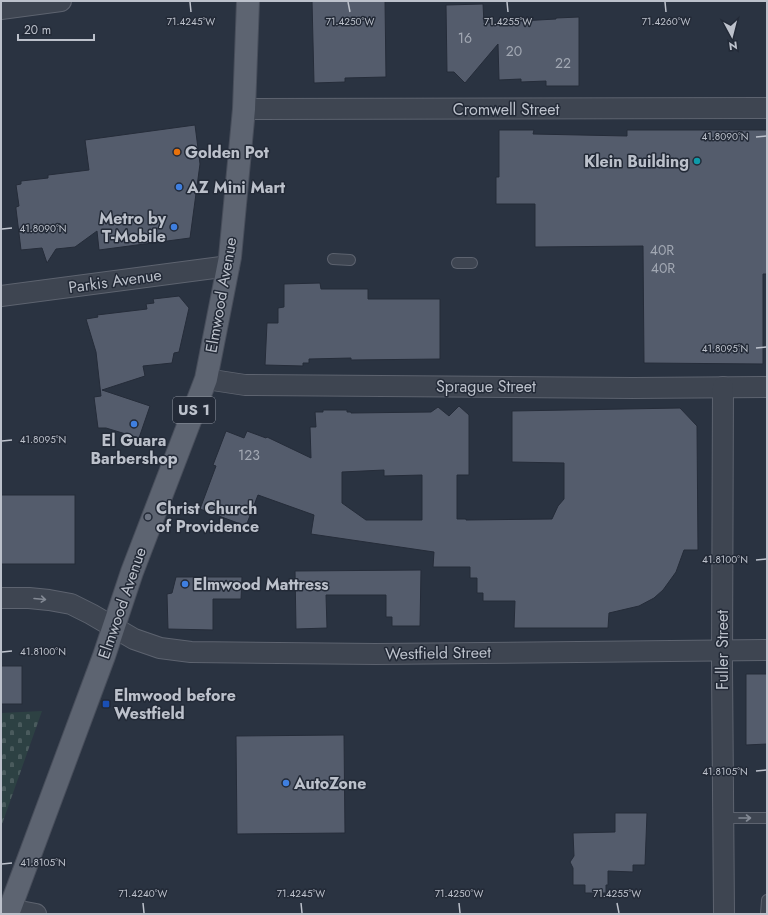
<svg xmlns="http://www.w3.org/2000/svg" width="768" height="915" font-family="Jost,sans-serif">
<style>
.cemetery{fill:url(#cemetery-stones)}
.building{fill:#545c6c;stroke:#252c39;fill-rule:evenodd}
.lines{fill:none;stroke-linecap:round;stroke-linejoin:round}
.lane-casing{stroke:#5d636f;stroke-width:12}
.street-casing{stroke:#5d636f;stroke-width:22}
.primary-casing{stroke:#484e5b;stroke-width:24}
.lane{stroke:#3e4551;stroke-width:10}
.street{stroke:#3e4551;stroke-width:20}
.primary{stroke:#5d6471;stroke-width:22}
.oneway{stroke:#838994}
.ticks{fill:none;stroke:#bcc1cb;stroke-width:1.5}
.food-dot{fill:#e8710a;stroke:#232a37;stroke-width:1.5}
.culture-dot{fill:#0f9aa8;stroke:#232a37;stroke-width:1.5}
.shop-dot{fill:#3f7fe0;stroke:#232a37;stroke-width:1.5}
.worship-dot{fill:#6b7280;stroke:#232a37;stroke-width:1.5}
.transit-dot{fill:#1a4fb4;stroke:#232a37;stroke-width:1.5}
.labels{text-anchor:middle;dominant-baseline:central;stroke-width:3;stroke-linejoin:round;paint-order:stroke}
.number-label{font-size:14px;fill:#a2a8b3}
.shield{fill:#232a37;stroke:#8e949f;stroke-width:1}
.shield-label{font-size:15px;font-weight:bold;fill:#bcc1cb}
.street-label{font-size:16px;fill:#bcc1cb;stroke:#232a37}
.poi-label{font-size:16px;font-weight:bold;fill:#bcc1cb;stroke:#232a37;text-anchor:start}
.ticks-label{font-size:10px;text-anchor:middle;fill:#bcc1cb;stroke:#232a37;stroke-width:3;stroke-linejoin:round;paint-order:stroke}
</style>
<defs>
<pattern id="cemetery-stones" width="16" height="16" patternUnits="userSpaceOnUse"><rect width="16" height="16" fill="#2d4143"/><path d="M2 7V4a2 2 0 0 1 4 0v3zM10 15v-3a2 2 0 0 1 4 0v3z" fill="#4a5b5d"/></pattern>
</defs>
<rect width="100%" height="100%" fill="#2a3341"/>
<polygon class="cemetery" points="42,711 1,827 1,713"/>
<g class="building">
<polygon points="312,1 385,1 386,77 345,78 345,82 314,83"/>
<polygon points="483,4 484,23 556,19 556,18 579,17 579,86 546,86 546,81 521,82 521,79 499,80 498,44 465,83 454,72 447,72 446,5"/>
<polygon points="195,125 200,164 190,238 99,250 97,231 75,247 56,249 47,263 42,248 21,250 16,209 16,207 19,206 16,185 21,184 21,181 48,178 48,175 89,170 85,140"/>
<polygon points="499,130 534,130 533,134 627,136 627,130 767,130 767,274 763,274 763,364 644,363 643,246 535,247 535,204 496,204 496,177 499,177"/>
<polygon points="320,283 321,289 368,289 368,299 440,299 440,359 351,360 351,358 309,359 309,363 303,363 303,366 265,365 267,323 278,323 278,308 284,307 284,284"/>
<polygon points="179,296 189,308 179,352 174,353 172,363 143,366 145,376 102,390 150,406 139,438 106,428 98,428 94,397 101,396 96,352 86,319 98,317 97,315 147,309 146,304 154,303 153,299"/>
<path d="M459 406 469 415V475H457V519H466V520L552 519 558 506 564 499V463L512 462V411L680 408 697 426 698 550H684L676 572 663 590 654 598 639 606 609 613 608 628H514L515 601H483V593H477V578H470V567H433L434 552 311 534 314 515 258 495 246 526 200 509 216 466 213 465 226 431 244 438 247 431 266 438 267 437 311 458 310 427H316L315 412H323V410H347V412H351V413L431 412 438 407 449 416ZM384 470V476L422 475V520H366L342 503V472Z"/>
<rect x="1" y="495" width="74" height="69"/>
<polygon points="421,570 420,626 392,626 392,617 386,617 386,595 326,595 327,628 296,629 295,571"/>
<polygon points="176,577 242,577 241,599 213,599 213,630 168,629 167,594 172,593"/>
<rect x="1" y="666" width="21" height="38"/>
<polygon points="746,674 767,674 767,744 746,745"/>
<polygon points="344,735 345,833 237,834 236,736"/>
<polygon points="615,813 647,813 645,865 633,865 633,872 608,871 608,885 606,885 606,893 585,893 585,885 573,885 573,868 570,862 574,856 573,833 615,832"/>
</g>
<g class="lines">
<defs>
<g id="lane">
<polyline points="333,259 350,260"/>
<polyline points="457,263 472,263"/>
<polyline points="723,818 767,818"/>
<polyline points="766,914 767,900"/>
</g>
<g id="street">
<polyline points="1,9 61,1"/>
<polyline points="244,109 767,108"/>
<polyline points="1,296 229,266"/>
<polyline points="206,379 245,385 633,388 767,387"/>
<polyline points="723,387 722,667 724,914"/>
<polyline points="1,598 29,598 49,600 71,604 91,614 134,639 160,648 191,652 376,654 767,650"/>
<polyline points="9,909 36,914"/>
</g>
<polyline id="primary" points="8,914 104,656 132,572 206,379 230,257 244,109 248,1"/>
</defs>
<use href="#lane" class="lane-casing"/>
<use href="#street" class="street-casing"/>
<use href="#primary" class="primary-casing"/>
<use href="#lane" class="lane"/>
<use href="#street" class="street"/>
<use href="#primary" class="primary"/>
</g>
<defs><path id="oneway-shaft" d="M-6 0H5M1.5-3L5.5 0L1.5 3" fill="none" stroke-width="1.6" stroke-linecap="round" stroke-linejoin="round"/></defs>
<g class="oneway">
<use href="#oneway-shaft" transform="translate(40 599) rotate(5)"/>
<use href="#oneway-shaft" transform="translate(745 818)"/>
</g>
<path class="ticks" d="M190 2 191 12M348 2 350 12M507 2 508 12M665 2 666 12M756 137 766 136M2 229 12 228M756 348 766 347M2 441 12 440M756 560 766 559M2 652 12 651M756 771 766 770M2 864 12 863M143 903 144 913M301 903 302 913M459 903 460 913M617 903 619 913"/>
<circle class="food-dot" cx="177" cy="152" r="4"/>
<circle class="culture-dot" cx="697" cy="161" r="4"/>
<g class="shop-dot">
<circle cx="179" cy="187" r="4"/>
<circle cx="174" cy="227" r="4"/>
<circle cx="134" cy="424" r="4"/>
<circle cx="185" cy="584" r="4"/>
<circle cx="286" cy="783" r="4"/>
</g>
<circle class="worship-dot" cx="148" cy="517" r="4"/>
<rect class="transit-dot" x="102" y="700" width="8" height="8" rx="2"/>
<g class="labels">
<g class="number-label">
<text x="465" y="38">16</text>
<text x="514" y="51">20</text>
<text x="563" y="63">22</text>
<text x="662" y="250">40R</text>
<text x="663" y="268">40R</text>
<text x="249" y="455">123</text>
</g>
<rect class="shield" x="173" y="397" width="42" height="26" rx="3"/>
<g class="shield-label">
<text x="194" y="410">US 1</text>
</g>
<g class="street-label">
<text x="506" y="109">Cromwell Street</text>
<text transform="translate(115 281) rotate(-8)">Parkis Avenue</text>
<text transform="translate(221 295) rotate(-80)">Elmwood Avenue</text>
<text x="486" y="386">Sprague Street</text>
<text transform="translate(122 603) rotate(-71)">Elmwood Avenue</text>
<text transform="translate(722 650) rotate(-90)">Fuller Street</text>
<text transform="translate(438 653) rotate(-1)">Westfield Street</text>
</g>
<g class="poi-label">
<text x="185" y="152">Golden Pot</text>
<text x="689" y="161" text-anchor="end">Klein Building</text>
<text x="187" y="187">AZ Mini Mart</text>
<text x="166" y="218" text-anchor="end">Metro by<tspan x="166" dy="18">T-Mobile</tspan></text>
<text x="134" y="440" text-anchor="middle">El Guara<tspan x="134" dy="18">Barbershop</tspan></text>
<text x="156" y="508">Christ Church<tspan x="156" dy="18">of Providence</tspan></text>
<text x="193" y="584">Elmwood Mattress</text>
<text x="114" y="695">Elmwood before<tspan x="114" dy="18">Westfield</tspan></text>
<text x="294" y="783">AutoZone</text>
</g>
</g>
<g class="ticks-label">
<text x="191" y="25">71.4245°W</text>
<text x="350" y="25">71.4250°W</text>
<text x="508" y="25">71.4255°W</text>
<text x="666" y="25">71.4260°W</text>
<text x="725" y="140">41.8090°N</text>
<text x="43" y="232">41.8090°N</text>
<text x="725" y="352">41.8095°N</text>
<text x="43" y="443">41.8095°N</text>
<text x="725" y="563">41.8100°N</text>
<text x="43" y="655">41.8100°N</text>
<text x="725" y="775">41.8105°N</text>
<text x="43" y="866">41.8105°N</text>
<text x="143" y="897">71.4240°W</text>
<text x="301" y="897">71.4245°W</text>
<text x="459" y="897">71.4250°W</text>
<text x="617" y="897">71.4255°W</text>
</g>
<rect width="768" height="915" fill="none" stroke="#bcc1cb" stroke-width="4"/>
<g transform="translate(732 36) rotate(173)" stroke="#232a37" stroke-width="3" paint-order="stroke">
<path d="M0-3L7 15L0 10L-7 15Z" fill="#bcc1cb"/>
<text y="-6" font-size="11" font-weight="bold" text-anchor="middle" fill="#bcc1cb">N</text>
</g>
<path d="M18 34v6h76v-6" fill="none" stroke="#bcc1cb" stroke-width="2"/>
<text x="24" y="34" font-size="12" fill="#bcc1cb" stroke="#232a37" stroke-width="3" paint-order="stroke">20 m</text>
</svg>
